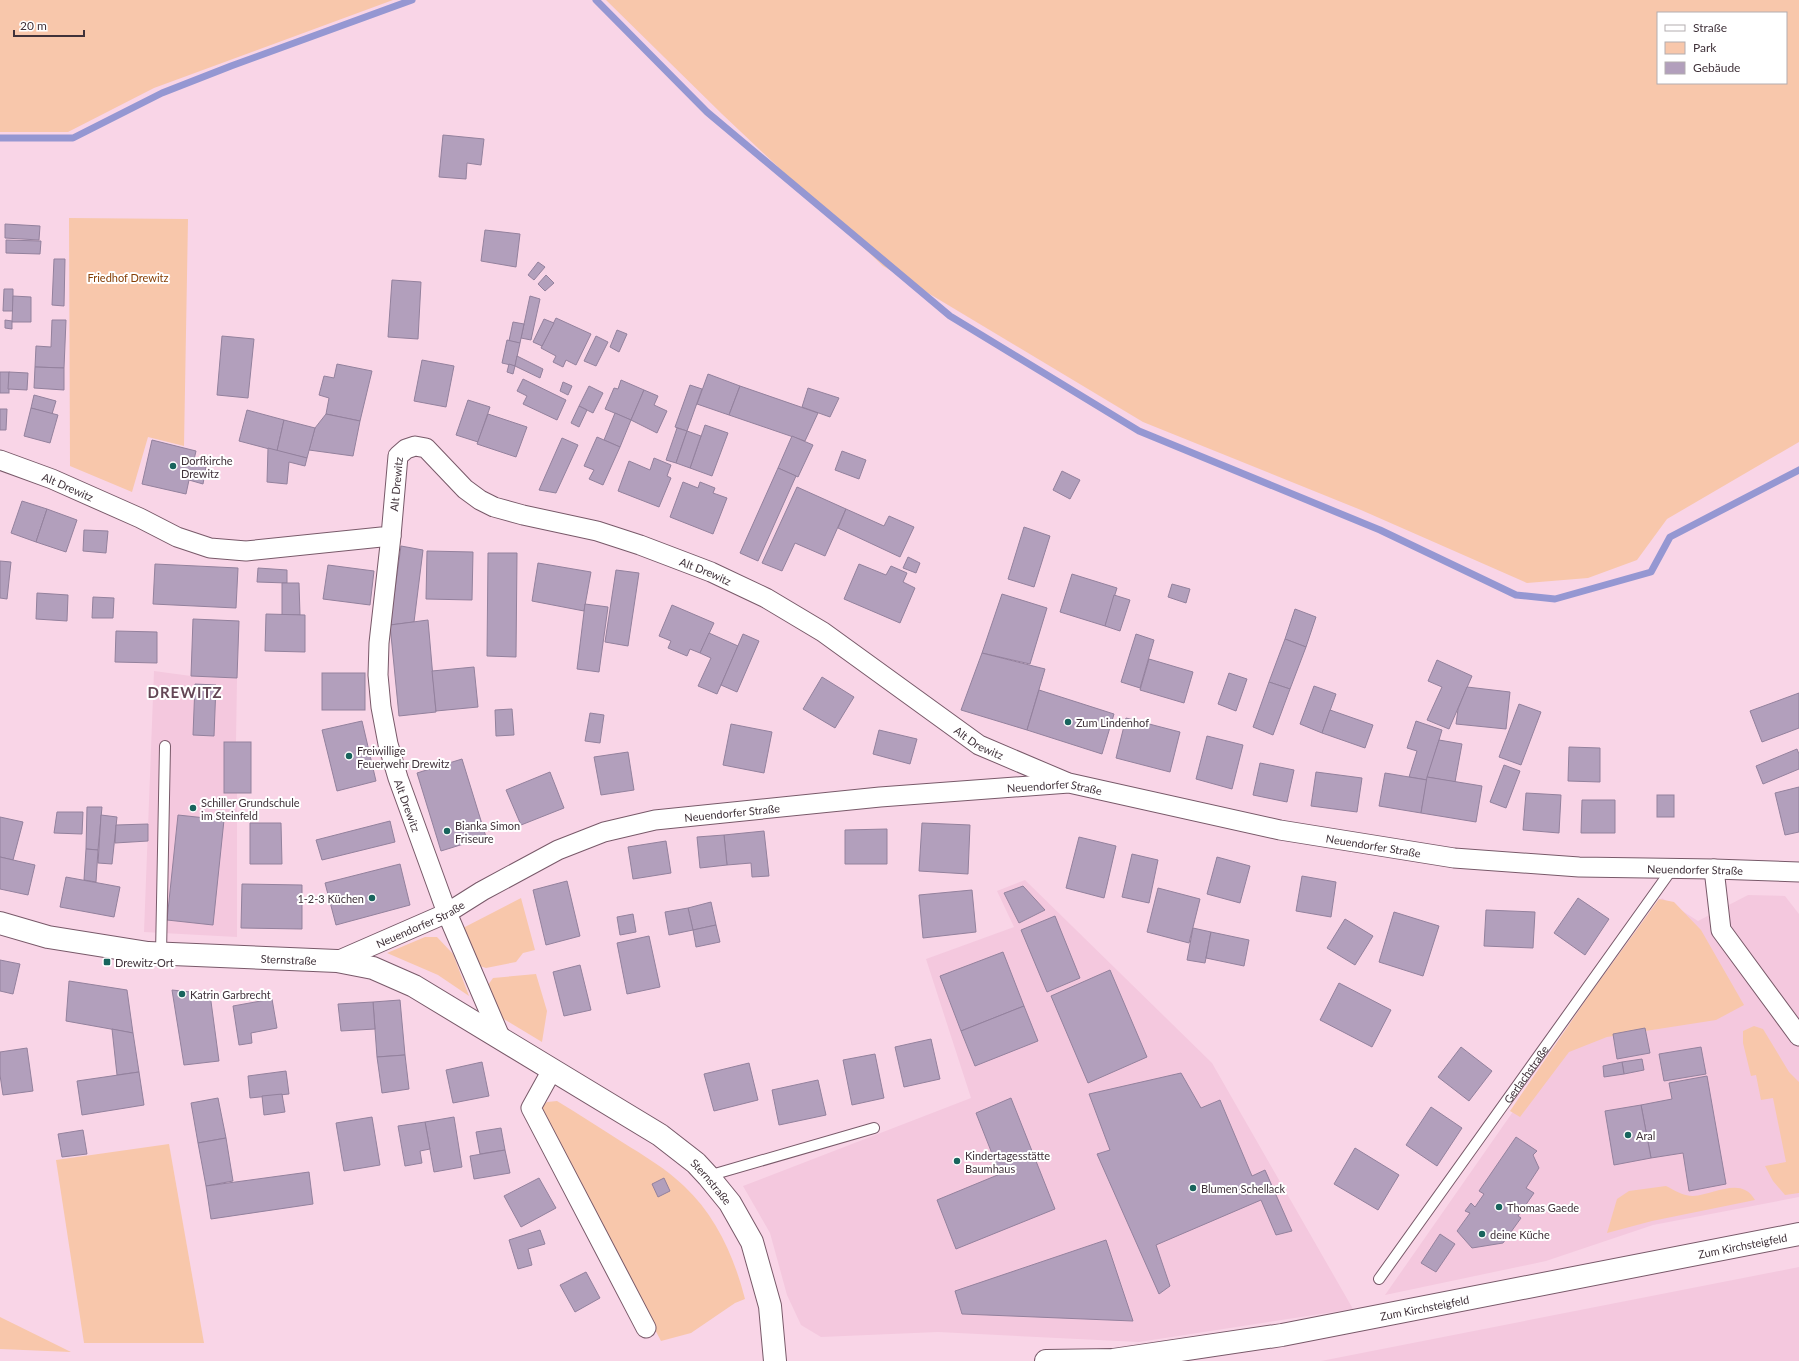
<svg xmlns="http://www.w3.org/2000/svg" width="1799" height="1361" font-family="Lato,sans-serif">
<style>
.built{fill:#f4c8de}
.green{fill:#f8c7ab;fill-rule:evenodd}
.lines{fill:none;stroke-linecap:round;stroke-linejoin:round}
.stream{stroke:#9597d2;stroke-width:7}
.building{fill:#b29fbc;stroke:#93819d}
.lane-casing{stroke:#785969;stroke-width:12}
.street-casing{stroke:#785969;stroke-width:21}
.secondary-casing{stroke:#785969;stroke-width:24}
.lane{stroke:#fff;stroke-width:10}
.street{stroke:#fff;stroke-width:19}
.secondary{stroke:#fff;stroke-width:22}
.poi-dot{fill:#18645d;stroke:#fff;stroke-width:1.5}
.labels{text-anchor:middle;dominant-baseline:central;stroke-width:4;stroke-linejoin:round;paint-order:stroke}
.park-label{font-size:11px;fill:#874007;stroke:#fff}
.poi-label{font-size:11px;fill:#40323a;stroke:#fff;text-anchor:start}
.street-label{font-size:11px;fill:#40323a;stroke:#fff}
.district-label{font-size:15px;font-weight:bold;letter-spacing:1px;fill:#644655;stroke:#fff}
</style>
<rect width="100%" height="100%" fill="#f9d5e7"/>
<g class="built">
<polygon points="154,671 191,676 237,678 236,742 224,793 237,793 237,937 144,932"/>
<polygon points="1025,880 1212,1063 1353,1309 1139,1342 938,1332 821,1337 801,1325 787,1295 770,1233 743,1186 971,1098 926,959 1014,927 997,891"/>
<polygon points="1748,895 1785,896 1799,914 1799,1197 1653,1225 1546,1261 1385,1295 1662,898 1698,921"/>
<polygon points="1799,1267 1799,1361 1321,1361"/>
</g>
<g class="green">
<polygon points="0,0 393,0 154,88 68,132 0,132"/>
<path d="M606 0H1799V442L1667 519 1637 560 1588 578 1527 583 1361 510 1143 422 883 266 722 114ZM1658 13H1786V83H1658Z"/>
<polygon points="69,218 188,219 184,446 148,437 132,492 70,466"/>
<polygon points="521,898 535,950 523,953 516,962 486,968 477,965 463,928"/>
<polygon points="1659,899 1674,902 1701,930 1744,1005 1716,1020 1607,1037 1569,1052 1520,1117 1510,1111 1590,994"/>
<polygon points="425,937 437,937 453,954 469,996 438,975 387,953"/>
<polygon points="536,974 547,1011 542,1042 502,1018 488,985 493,978"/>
<polygon points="1754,1026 1763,1029 1789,1072 1799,1082 1799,1193 1785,1195 1773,1181 1765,1166 1786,1162 1773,1098 1761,1100 1756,1075 1751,1076 1743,1043 1743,1031"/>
<path d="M557 1101C579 1114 600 1128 622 1142 643 1155 665 1168 684 1186 716 1216 734 1256 745 1299L735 1303 691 1333 661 1341 539 1110 547 1102Z"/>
<polygon points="169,1144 204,1343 84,1343 56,1160"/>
<path d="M1666 1186C1674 1190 1683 1196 1693 1196 1715 1194 1742 1176 1755 1200L1652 1221 1607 1233 1617 1199 1629 1191Z"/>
<polygon points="0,1317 71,1352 0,1349"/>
</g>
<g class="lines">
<g class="stream">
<polyline points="596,0 707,112 950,316 1139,431 1380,530 1516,595 1555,599 1651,572 1670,537 1799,470"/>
<polyline points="0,138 73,138 162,93 231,66 412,0"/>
</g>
</g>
<g class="building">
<polygon points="443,135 484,139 481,165 467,163 466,179 439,177"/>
<polygon points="5,224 40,226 39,240 5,238"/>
<polygon points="485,230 520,234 516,267 481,261"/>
<polygon points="6,240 41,241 40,254 6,253"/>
<polygon points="54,259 65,259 64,306 52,305"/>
<polygon points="538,262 545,267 534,280 528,275"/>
<polygon points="546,275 554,283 545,291 538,284"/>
<polygon points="392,280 421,282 418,339 388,337"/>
<polygon points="4,289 13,289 13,311 3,311"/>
<polygon points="13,296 31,297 31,322 12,322"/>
<polygon points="530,296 540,299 531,340 521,338"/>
<polygon points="556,318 591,334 576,365 566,360 563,367 553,362 556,356 541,348"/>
<polygon points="544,319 554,323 542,346 533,342"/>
<polygon points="5,320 12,321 12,329 5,328"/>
<polygon points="52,320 66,320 64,368 35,367 36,346 51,347"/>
<polygon points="513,322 524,324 520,343 509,341"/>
<polygon points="617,330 627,334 619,352 610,347"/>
<polygon points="222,336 254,339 248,398 217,395"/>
<polygon points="596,336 608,342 596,366 584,361"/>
<polygon points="507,340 520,343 515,366 502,363"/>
<polygon points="517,356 543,369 540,378 515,366"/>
<polygon points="422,360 454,366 446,407 414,401"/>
<polygon points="337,364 372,371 360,421 326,414 329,398 319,395 324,376 334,378"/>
<polygon points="509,364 515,366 513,374 507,372"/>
<polygon points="35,367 64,368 64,390 34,388"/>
<rect x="0" y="372" width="9" height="21"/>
<polygon points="9,372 28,373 27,390 8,389"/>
<polygon points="708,374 740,386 729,415 697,404"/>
<polygon points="523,379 566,400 557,420 523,404 527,396 517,391"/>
<polygon points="621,380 644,390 631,420 605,409 614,388 618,389"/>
<polygon points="563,382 572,386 568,395 560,391"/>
<polygon points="690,385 702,389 687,431 675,427"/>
<polygon points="589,386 603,393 593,413 579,406"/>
<polygon points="740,386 818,413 805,441 729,415"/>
<polygon points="808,388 839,398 830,417 802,407"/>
<polygon points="644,390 658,396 654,405 667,411 657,433 631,420"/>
<polygon points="34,395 56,401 52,414 31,408"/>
<polygon points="468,400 490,407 478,442 456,435"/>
<polygon points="579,406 587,410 579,427 571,423"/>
<polygon points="31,408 58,415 50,443 24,436"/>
<polygon points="0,409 7,409 6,430 0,430"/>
<polygon points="247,410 284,420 277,451 239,441"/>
<polygon points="615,413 631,420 620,447 604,440"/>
<polygon points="326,414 360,421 353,456 309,450 315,428"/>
<polygon points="488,414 527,427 516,457 477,444"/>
<polygon points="284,420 315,428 307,458 277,451"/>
<polygon points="705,425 728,433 712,476 690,468"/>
<polygon points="677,428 687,431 676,463 666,460"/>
<polygon points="687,431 701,436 690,468 676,463"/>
<polygon points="792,436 813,445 798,477 778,468"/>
<polygon points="597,437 620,447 603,485 589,479 594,470 584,466"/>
<polygon points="562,438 578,445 556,493 539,490"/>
<polygon points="152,440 196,451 193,464 206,467 203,484 189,480 186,494 142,484"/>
<polygon points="268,448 307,458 305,466 289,462 287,484 267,482"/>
<polygon points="842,451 866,460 859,479 835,470"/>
<polygon points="654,458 671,465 667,476 671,478 659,507 618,491 629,461 650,470"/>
<polygon points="778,468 796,476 758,561 740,553"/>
<polygon points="1062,471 1080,480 1070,499 1053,490"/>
<polygon points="683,482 698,488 700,482 715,488 713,493 727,498 713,534 670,517"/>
<polygon points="797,487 846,509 825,556 795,543 782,571 762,563"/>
<polygon points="22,501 47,509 36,542 11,533"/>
<polygon points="47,509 77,520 66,552 36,542"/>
<polygon points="846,509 884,526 889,516 914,527 900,557 838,528"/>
<polygon points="1024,527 1050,536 1034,587 1008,579"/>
<polygon points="84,530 108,531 106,553 83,551"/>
<polygon points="401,546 423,550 414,622 390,625"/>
<polygon points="427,551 473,552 472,600 426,599"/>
<polygon points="488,553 517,553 516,657 487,656"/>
<polygon points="908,557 920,563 916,573 903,568"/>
<polygon points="0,561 11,562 7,599 0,598"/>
<polygon points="538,563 591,572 584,611 532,601"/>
<polygon points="155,564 238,568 236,608 153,604"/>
<polygon points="859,564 886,575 891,566 907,573 903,582 915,588 900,623 844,599"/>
<polygon points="328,565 374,571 370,605 323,599"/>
<polygon points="258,568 287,570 287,583 257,582"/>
<polygon points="616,570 639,573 628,646 605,642"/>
<polygon points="1072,574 1117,588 1105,626 1060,612"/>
<polygon points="282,583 299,583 300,615 282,615"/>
<polygon points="1172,584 1190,589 1186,603 1168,597"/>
<polygon points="37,593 68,595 67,621 36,619"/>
<polygon points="1002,594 1047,608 1030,664 982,653"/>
<polygon points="1114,595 1130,600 1120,631 1105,626"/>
<polygon points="93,597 114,598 113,618 92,618"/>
<polygon points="585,604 608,607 599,672 577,669"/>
<polygon points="672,605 714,623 700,653 690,649 687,656 668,648 671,641 659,636"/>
<polygon points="1295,609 1316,617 1306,647 1285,639"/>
<polygon points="266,614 305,615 305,652 265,651"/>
<polygon points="193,619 239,621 237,678 191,676"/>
<polygon points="428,620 436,712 399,716 390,625"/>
<polygon points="116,631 157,632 157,663 115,662"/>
<polygon points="709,633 738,646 717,694 698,686 711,658 700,653"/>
<polygon points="743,634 759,641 737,692 721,685"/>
<polygon points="1136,634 1154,640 1140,688 1121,682"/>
<polygon points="1285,639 1306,647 1290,689 1269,682"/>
<polygon points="982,653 1045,669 1027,730 961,710"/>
<polygon points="1149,659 1193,672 1184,703 1140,690"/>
<polygon points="1437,660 1472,676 1449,729 1427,720 1442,687 1428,681"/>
<polygon points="474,667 478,707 436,711 432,671"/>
<rect x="322" y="673" width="43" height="37"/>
<polygon points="1229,673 1247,679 1236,711 1218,704"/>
<polygon points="822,677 854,697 835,728 803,709"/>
<polygon points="1269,682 1290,689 1273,735 1253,727"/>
<polygon points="195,684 216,685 214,736 193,735"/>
<polygon points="1314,686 1336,694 1322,733 1300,724"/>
<polygon points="1467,687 1510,692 1506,729 1456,724 1458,709"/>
<polygon points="1039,690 1114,714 1102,754 1027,730"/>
<polygon points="1799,693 1799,728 1762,742 1750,711"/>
<polygon points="1519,704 1541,712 1521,765 1499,757"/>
<polygon points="512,709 514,735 496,736 495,710"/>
<polygon points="1330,710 1373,725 1365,748 1322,733"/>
<polygon points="590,713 604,715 600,743 585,741"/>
<polygon points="1126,718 1180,732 1170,772 1116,758"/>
<polygon points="362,721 376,781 337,791 322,730"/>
<polygon points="1416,721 1442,730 1427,780 1409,777 1417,751 1407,748"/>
<polygon points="731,724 772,732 764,773 723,765"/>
<polygon points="879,730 917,739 910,764 873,754"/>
<polygon points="1207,736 1243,745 1232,789 1196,779"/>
<polygon points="1439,740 1462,744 1455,782 1427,777"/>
<rect x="224" y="742" width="27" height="51"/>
<polygon points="1569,747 1600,748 1600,782 1568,781"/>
<polygon points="1797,749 1799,754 1799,769 1763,784 1756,766"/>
<polygon points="628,752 634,790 601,795 594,757"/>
<polygon points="462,759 486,837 441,851 417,773"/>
<polygon points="1260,763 1294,770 1287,802 1253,795"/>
<polygon points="1504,765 1520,771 1506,808 1490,802"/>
<polygon points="550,772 564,808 521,825 506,790"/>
<polygon points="1316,772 1362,778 1357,812 1311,806"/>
<polygon points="1385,773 1427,780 1421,813 1379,806"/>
<polygon points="1427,777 1482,786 1476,822 1421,813"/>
<polygon points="1799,787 1799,832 1785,835 1775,793"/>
<polygon points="1526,793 1561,795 1559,833 1523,830"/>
<rect x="1657" y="795" width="17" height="22"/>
<polygon points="1582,800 1615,800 1615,833 1581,833"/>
<polygon points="87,807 102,807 98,850 86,849"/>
<polygon points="57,812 83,812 82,834 54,833"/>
<polygon points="101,815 117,817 112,864 98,863"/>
<polygon points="178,815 224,820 213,925 167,920"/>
<polygon points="0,817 23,822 13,860 0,857"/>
<polygon points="390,821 395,842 322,860 316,840"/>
<polygon points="250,823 281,823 282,864 250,864"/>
<polygon points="922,823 970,825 968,874 919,871"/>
<polygon points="148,824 148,841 115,843 116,825"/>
<polygon points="887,829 887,864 845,864 845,830"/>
<polygon points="764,831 769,876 752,877 751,863 727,865 724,835"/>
<polygon points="724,835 727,865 700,868 697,837"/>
<polygon points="1079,837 1116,846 1104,898 1066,888"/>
<polygon points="666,841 671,873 633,879 628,847"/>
<polygon points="86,849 98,850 96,882 84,880"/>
<polygon points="1132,854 1158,860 1149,903 1122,897"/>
<polygon points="0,857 35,865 28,895 0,889"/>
<polygon points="1217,857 1250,866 1240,903 1207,894"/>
<polygon points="400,864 410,905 336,925 325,883"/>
<polygon points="1302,876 1336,882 1331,917 1296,911"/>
<polygon points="66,877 120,887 114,917 60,907"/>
<polygon points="567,881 580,936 546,945 533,890"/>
<polygon points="242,884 302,885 302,929 241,928"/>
<polygon points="1023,886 1045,910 1019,923 1004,893"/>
<polygon points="1158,888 1200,899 1189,943 1147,932"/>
<polygon points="972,890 976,932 923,938 919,895"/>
<polygon points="1578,898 1609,919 1585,955 1554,933"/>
<polygon points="711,902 716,925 693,930 688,908"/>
<polygon points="688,908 693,930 669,935 665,912"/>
<polygon points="1486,910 1535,912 1533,948 1484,946"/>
<polygon points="1394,912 1439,926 1423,976 1379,962"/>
<polygon points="633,914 636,932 620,935 617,917"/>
<polygon points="1055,916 1080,978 1047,992 1021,930"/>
<polygon points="1345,919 1373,936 1355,965 1327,948"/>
<polygon points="716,925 720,942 696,947 693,930"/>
<polygon points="1193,928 1211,932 1205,963 1187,960"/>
<polygon points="1211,932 1249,940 1244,966 1206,958"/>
<polygon points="649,936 660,987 627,994 617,943"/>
<polygon points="1003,952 1024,1006 961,1031 940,976"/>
<polygon points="0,960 20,964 13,994 0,991"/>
<polygon points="580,965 591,1010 564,1016 553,972"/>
<polygon points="1110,970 1147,1057 1088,1083 1051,996"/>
<polygon points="69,981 127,990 133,1033 66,1021"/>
<polygon points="1339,983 1391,1010 1372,1047 1320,1020"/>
<polygon points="172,990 210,994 219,1061 184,1065"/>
<polygon points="272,999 277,1028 251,1033 252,1043 239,1045 233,1006"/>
<polygon points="400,1000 405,1055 377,1057 373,1002"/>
<polygon points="373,1002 375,1029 341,1031 338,1004"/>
<polygon points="1024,1006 1038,1041 975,1066 961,1031"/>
<polygon points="1645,1028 1650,1053 1617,1059 1613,1034"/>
<polygon points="112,1029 133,1033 139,1072 117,1075"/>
<polygon points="931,1039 940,1079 904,1087 895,1047"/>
<polygon points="1461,1047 1492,1071 1469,1101 1438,1077"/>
<polygon points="1701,1047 1706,1074 1664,1081 1659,1054"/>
<polygon points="27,1048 33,1091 3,1095 0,1075 0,1052"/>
<polygon points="875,1054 884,1098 852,1105 843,1060"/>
<polygon points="405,1055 409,1089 382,1093 377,1057"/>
<polygon points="1642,1059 1644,1070 1624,1074 1622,1062"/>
<polygon points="482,1062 489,1096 453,1103 446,1070"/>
<polygon points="1622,1062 1624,1074 1604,1077 1603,1066"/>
<polygon points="749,1063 758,1100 714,1111 704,1074"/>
<polygon points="286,1071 289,1094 250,1098 248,1076"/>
<polygon points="139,1072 144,1105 82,1115 77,1081"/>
<polygon points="1181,1073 1201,1108 1220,1100 1252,1176 1265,1170 1292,1231 1276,1235 1261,1200 1156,1245 1170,1286 1159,1294 1097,1154 1110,1150 1089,1094"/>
<polygon points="1707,1076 1726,1184 1689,1191 1683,1153 1651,1158 1641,1105 1672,1099 1669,1083"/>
<polygon points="818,1080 826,1115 779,1125 772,1090"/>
<polygon points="282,1094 285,1112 264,1115 262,1096"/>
<polygon points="218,1098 226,1138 198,1143 191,1103"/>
<polygon points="1011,1098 1055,1209 956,1249 937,1200 1000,1174 976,1113"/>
<polygon points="1641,1105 1651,1158 1614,1165 1605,1111"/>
<polygon points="1431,1107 1462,1128 1437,1166 1406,1145"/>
<polygon points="372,1117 380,1165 344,1171 336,1123"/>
<polygon points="454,1117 462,1167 434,1172 425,1122"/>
<polygon points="425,1122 430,1149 420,1151 422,1163 405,1166 398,1126"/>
<polygon points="501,1128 505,1150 480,1154 476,1132"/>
<polygon points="83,1130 87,1154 62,1157 58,1134"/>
<polygon points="1516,1137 1537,1151 1533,1155 1539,1168 1526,1188 1534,1193 1518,1216 1521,1218 1503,1243 1472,1248 1457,1231 1470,1213 1465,1211 1471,1203 1475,1207 1484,1194 1479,1191"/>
<polygon points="226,1138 233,1181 206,1186 198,1143"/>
<polygon points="1355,1148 1399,1175 1378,1210 1334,1184"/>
<polygon points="505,1150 510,1173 474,1179 470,1156"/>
<polygon points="309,1172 313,1204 211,1219 206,1186"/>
<polygon points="539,1178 556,1208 521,1227 504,1196"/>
<polygon points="664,1178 670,1191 658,1197 652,1184"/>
<polygon points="540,1230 545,1244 528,1249 532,1265 518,1269 509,1240"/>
<polygon points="1440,1234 1455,1244 1436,1272 1421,1263"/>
<polygon points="1106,1240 1133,1321 962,1314 955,1291"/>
<polygon points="586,1272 600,1298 575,1312 560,1285"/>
</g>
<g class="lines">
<defs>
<g id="lane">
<polyline points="161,954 165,746"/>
<polyline points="708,1176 874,1128"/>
<path id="s1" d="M1379 1279 1672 869"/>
</g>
<g id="street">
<path id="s2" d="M0 460 52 479 140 518 177 537 210 548 246 551 391 536 398 456 406 449 415 446 426 448 465 489 480 500 494 507 523 515 597 531 640 545 711 572 766 598 823 632 979 745 1066 782"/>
<path id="s3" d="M391 536 379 643 378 675 381 707 388 744 398 778 447 913 501 1039"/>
<polyline points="1714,869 1721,930 1799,1036"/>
<path id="s4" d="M337 961 447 913 482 891 558 850 604 832 655 820 880 797 1069 783 1280 830 1454 858 1579 867 1714 869 1799 872"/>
<polyline points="552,1070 531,1108 646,1328"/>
</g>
<g id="secondary">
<path id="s5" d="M0 923 48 937 148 953 337 961 373 968 414 986 660 1135 696 1163 708 1176 730 1203 752 1242 770 1306 775 1361"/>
<path id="s6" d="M1046 1361 1113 1360 1282 1335 1799 1234"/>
</g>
</defs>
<use href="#lane" class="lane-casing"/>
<use href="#street" class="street-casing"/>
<use href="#secondary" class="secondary-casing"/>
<use href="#lane" class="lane"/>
<use href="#street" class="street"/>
<use href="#secondary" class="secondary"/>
</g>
<g class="poi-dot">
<circle cx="173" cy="466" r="4"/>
<circle cx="1068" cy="722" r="4"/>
<circle cx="349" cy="756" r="4"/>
<circle cx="193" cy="808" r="4"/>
<circle cx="447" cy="831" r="4"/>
<circle cx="372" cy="898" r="4"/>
<rect x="103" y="958" width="8" height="8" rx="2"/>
<circle cx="182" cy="994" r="4"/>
<circle cx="1628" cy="1135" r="4"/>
<circle cx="957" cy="1161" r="4"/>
<circle cx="1193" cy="1188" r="4"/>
<circle cx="1499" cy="1207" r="4"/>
<circle cx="1482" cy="1234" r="4"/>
</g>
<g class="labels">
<g class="park-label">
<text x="128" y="277">Friedhof Drewitz</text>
</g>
<g class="poi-label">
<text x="181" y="460">Dorfkirche<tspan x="181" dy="13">Drewitz</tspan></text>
<text x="1076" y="722">Zum Lindenhof</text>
<text x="357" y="750">Freiwillige<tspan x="357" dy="13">Feuerwehr Drewitz</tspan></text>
<text x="201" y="802">Schiller Grundschule<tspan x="201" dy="13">im Steinfeld</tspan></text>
<text x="455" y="825">Bianka Simon<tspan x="455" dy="13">Friseure</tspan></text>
<text x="364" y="898" text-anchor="end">1-2-3 Küchen</text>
<text x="115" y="962">Drewitz-Ort</text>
<text x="190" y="994">Katrin Garbrecht</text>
<text x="1636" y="1135">Aral</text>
<text x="965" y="1155">Kindertagesstätte<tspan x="965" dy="13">Baumhaus</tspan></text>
<text x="1201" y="1188">Blumen Schellack</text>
<text x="1507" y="1207">Thomas Gaede</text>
<text x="1490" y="1234">deine Küche</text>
</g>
<g class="street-label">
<text stroke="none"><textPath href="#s2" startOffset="462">Alt Drewitz</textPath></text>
<text stroke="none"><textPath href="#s2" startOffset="73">Alt Drewitz</textPath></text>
<text stroke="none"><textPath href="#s2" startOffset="834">Alt Drewitz</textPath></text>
<text stroke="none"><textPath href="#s2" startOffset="1158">Alt Drewitz</textPath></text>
<text stroke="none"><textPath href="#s4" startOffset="751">Neuendorfer Straße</textPath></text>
<text stroke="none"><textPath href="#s3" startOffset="274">Alt Drewitz</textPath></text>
<text stroke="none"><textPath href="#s4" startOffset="427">Neuendorfer Straße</textPath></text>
<text stroke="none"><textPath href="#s4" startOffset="1076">Neuendorfer Straße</textPath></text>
<text stroke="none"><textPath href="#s4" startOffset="1399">Neuendorfer Straße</textPath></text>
<text stroke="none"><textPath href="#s4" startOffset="91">Neuendorfer Straße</textPath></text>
<text stroke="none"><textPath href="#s5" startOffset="292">Sternstraße</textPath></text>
<text stroke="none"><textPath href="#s1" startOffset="252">Gerlachstraße</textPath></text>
<text stroke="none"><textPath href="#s5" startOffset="779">Sternstraße</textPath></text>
<text stroke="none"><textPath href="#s6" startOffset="707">Zum Kirchsteigfeld</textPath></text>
<text stroke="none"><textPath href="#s6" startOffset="383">Zum Kirchsteigfeld</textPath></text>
</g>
<g class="district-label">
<text x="185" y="692">DREWITZ</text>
</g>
</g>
<rect x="1657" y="12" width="130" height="72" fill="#ffffff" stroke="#b3adb0"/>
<rect x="1665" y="25" width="20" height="6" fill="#ffffff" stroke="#b3adb0"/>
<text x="1693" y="32" font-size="12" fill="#40323a">Straße</text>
<rect x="1665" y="42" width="20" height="12" fill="#f8c7ab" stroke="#b3adb0"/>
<text x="1693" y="52" font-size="12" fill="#40323a">Park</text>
<rect x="1665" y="62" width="20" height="12" fill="#b29fbc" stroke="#b3adb0"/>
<text x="1693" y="72" font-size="12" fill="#40323a">Gebäude</text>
<path d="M14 30v6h70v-6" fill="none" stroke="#40323a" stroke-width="2"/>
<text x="20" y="30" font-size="12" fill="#40323a" stroke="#ffffff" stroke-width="3" paint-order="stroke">20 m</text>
</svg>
